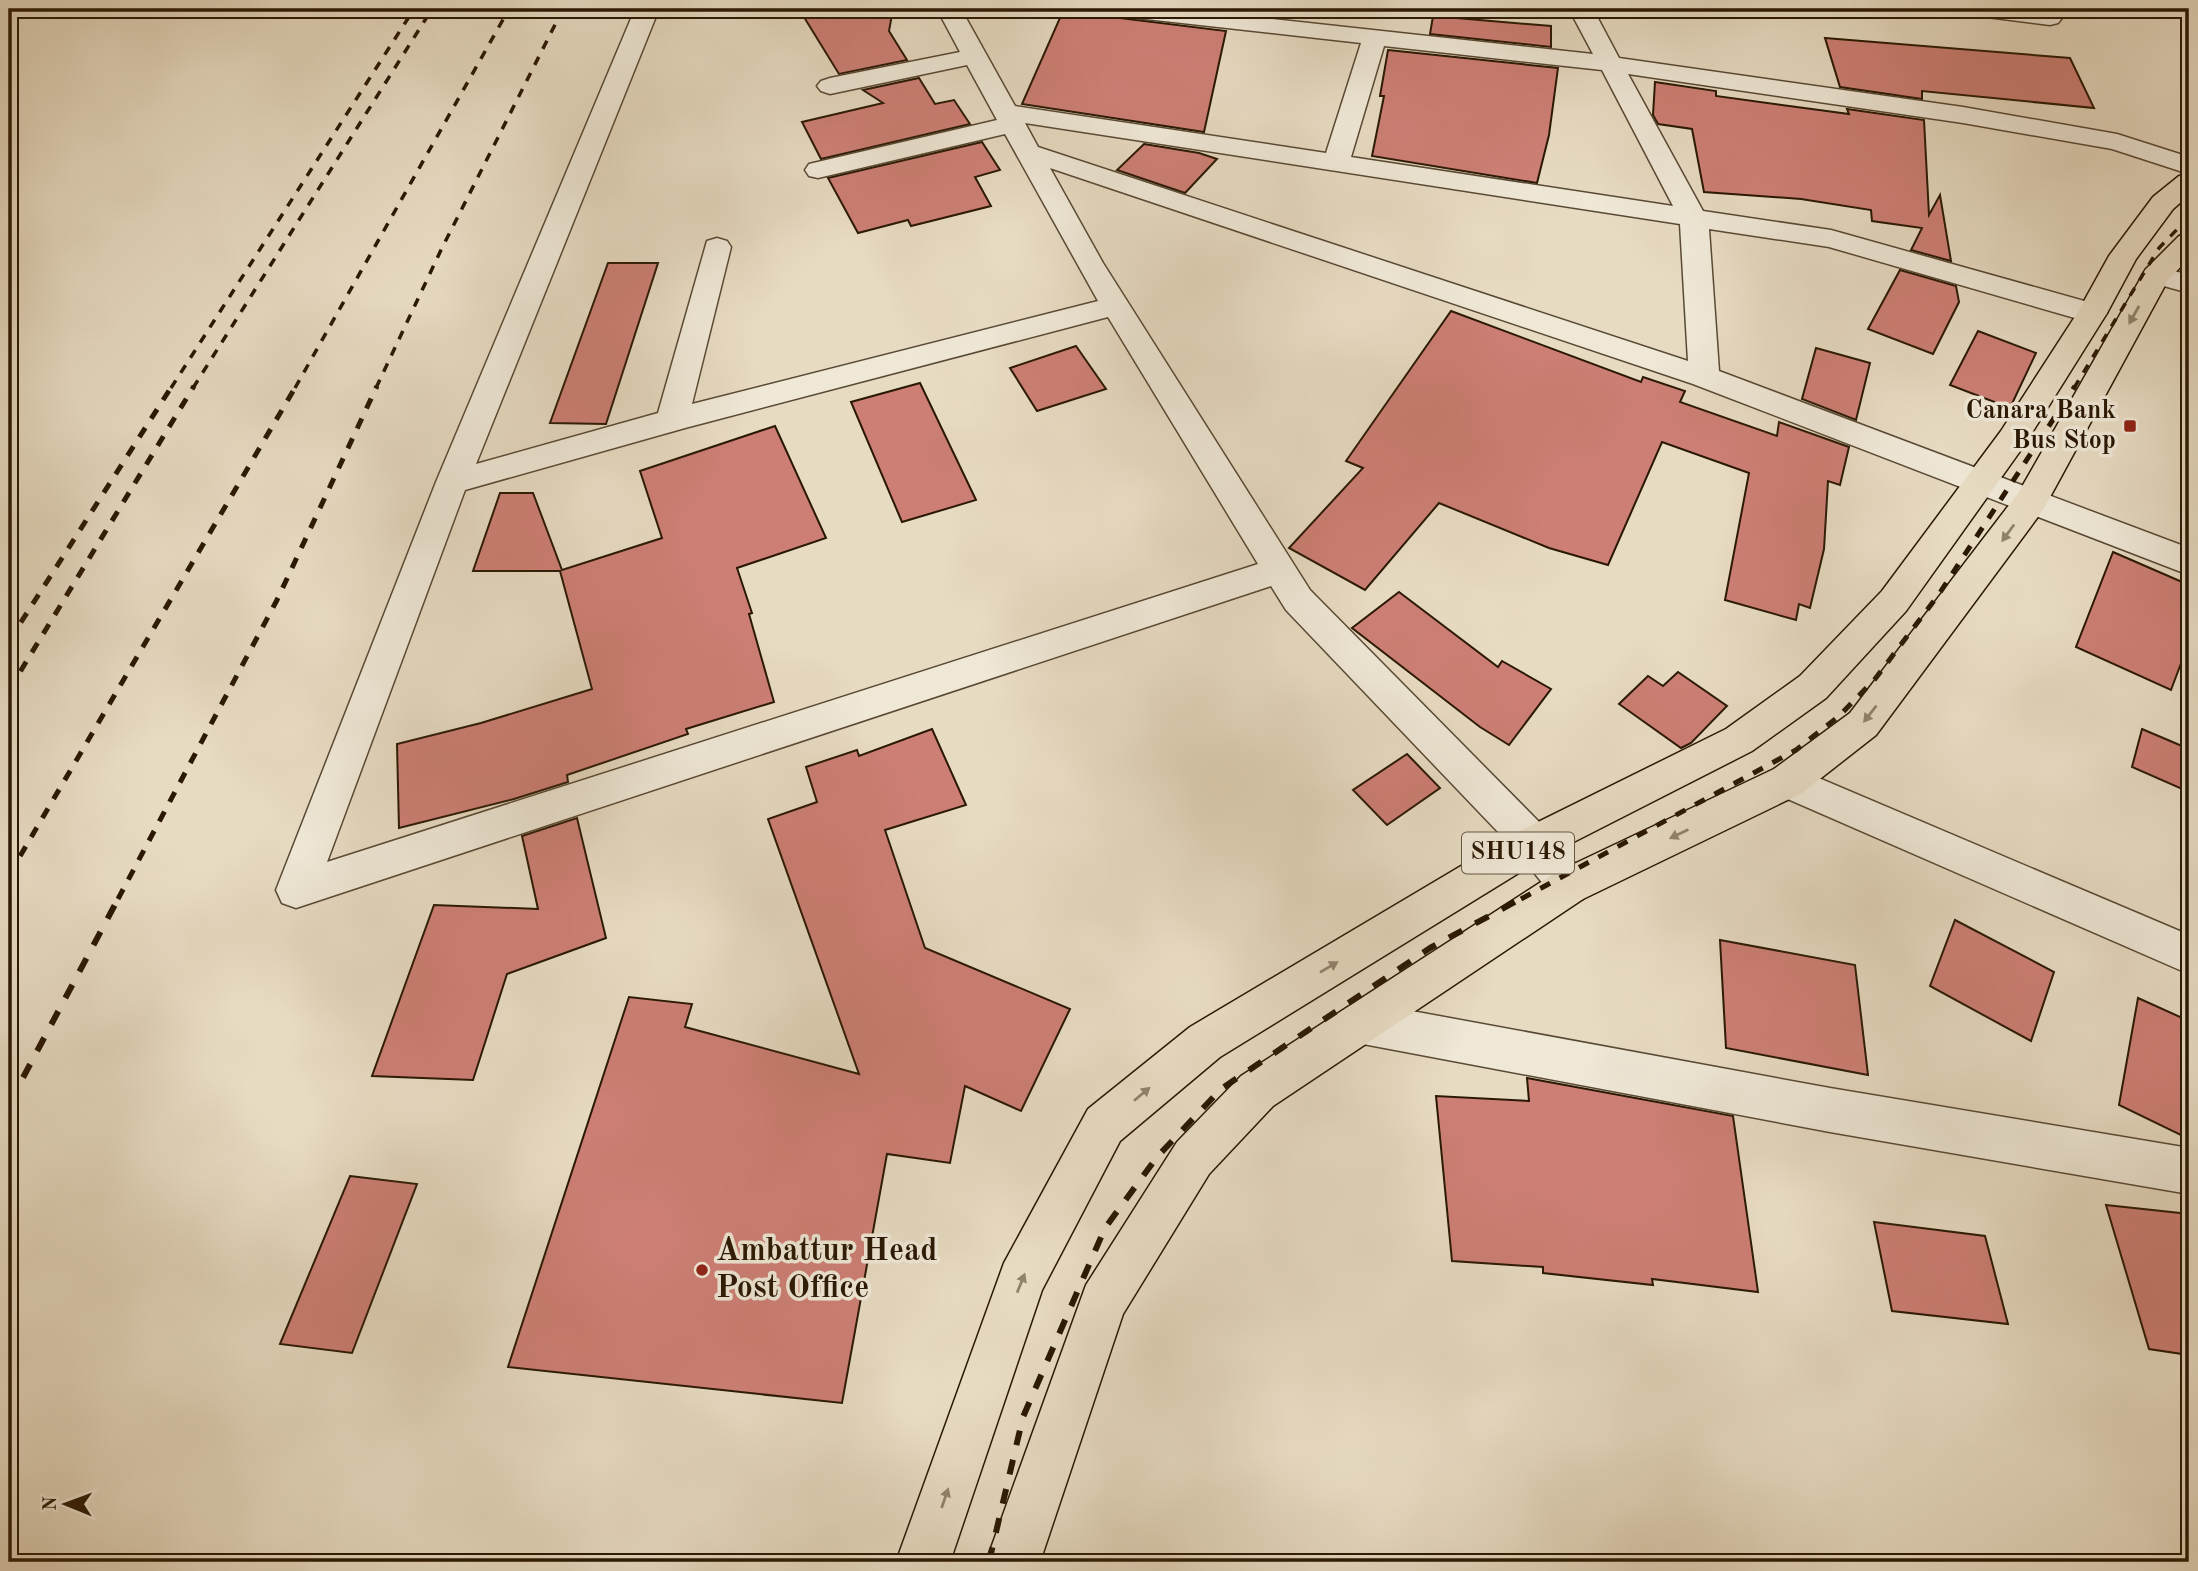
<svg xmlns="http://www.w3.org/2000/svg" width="2198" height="1571" font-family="'Old Standard TT',serif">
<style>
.building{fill:#cd7f75;stroke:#2a1804;stroke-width:2}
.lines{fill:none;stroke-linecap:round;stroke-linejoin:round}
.minor-casing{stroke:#594934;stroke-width:3}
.trunk-casing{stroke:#2a1804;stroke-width:3}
.minor{fill:#efe8d7;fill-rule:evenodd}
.trunk{fill:#e7dbc2;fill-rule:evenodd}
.rail-far2{stroke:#2a1804;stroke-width:3.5;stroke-dasharray:9 9;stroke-linecap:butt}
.rail-far1{stroke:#2a1804;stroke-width:5;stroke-dasharray:11 11;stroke-linecap:butt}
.rail{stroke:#2a1804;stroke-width:6;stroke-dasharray:15 15;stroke-linecap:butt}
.oneway{fill:#92836c}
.poi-dot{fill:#8f2418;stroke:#efe8d7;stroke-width:2.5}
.labels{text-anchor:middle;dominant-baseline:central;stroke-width:7;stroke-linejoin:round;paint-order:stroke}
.shield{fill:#efe8d7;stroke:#655643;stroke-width:2}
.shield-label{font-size:24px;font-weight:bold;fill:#2a1804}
.poi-label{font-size:26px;font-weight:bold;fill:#2a1804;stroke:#efe8d7;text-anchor:end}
.near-poi-label{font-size:32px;font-weight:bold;fill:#2a1804;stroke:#efe8d7;text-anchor:start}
</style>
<rect width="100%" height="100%" fill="#e7dbc2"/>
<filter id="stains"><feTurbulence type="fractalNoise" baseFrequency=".00286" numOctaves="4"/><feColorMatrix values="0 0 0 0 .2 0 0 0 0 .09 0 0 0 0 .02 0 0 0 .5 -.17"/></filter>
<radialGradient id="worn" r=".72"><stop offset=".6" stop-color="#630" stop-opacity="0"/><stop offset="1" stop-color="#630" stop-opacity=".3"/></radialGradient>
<g class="building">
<polygon points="799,9 893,9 889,31 907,60 839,74"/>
<polygon points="1063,11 1226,31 1204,132 1022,104"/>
<polygon points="1433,16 1551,26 1551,47 1430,34"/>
<polygon points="1825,38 2070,58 2094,108 1922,91 1922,99 1840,87"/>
<polygon points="1388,50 1558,68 1549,135 1537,183 1372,156 1384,96 1380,96"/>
<polygon points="919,78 935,104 954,100 970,124 821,159 802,122 883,103 863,90"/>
<polygon points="1655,82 1716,91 1716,96 1849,114 1847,109 1924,120 1929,215 1940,195 1951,261 1911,250 1922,228 1872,221 1871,210 1801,199 1704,192 1692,129 1658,124 1653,115"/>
<polygon points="982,142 1000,170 975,177 991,206 911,226 908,220 858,233 828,178"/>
<polygon points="1144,144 1199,153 1217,159 1185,193 1117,170"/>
<polygon points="608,263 658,263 606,424 550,423"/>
<polygon points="1900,270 1956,286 1959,302 1933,354 1868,329"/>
<polygon points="1451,311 1641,382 1643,377 1685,391 1680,402 1777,436 1779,422 1849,447 1840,485 1828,481 1824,549 1810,608 1799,604 1796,620 1725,600 1749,473 1662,442 1608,565 1549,548 1439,503 1365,590 1289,548 1363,468 1346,461"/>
<polygon points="1978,331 2036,353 2010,408 1950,385"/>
<polygon points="1076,346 1106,389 1037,411 1010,368"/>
<polygon points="1816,348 1870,363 1856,420 1802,399"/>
<polygon points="920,383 976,500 902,522 851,402"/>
<polygon points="775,426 826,538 737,568 752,613 749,614 774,702 686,729 688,734 567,775 568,782 514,799 399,828 397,744 481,723 592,689 560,571 473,571 500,493 533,493 562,570 662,538 640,471"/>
<polygon points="2113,552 2189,585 2189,642 2171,690 2076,647"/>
<polygon points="1399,592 1498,667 1502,661 1551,689 1509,745 1480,727 1352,628"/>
<polygon points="1678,672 1727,706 1691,743 1681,748 1619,704 1648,676 1663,686"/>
<polygon points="932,729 966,805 885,830 925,948 1070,1009 1021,1111 965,1086 950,1163 887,1154 842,1403 508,1367 629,997 692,1004 685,1027 859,1074 768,819 817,802 806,767 857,750 859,756"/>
<polygon points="2142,729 2189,749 2189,792 2132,767"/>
<polygon points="1407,754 1440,788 1387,825 1353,790"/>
<polygon points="577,818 606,938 507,974 473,1080 372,1076 434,905 538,909 522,836"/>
<polygon points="1955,920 2054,972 2031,1041 1930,986"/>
<polygon points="1720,940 1855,965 1868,1075 1726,1048"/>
<polygon points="2138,998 2189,1021 2189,1139 2119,1105"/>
<polygon points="1527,1078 1733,1116 1758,1292 1652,1279 1653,1285 1543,1273 1543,1267 1452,1261 1436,1096 1529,1101"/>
<polygon points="350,1176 417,1184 352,1353 280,1344"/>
<polygon points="2106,1205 2189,1214 2189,1355 2149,1349"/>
<polygon points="1874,1222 1985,1236 2008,1324 1892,1311"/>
</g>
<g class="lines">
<defs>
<g id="minor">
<path d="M635 9H659L476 464 658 413 707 241 717 238 727 241 731 247 692 404 1098 301 1005 134 818 178 809 176 805 170 809 164 997 120 967 65 830 94 821 91 817 86 821 81 830 78 960 52 937 9H961L1015 106 1326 153 1361 43 1119 16 1111 14 1107 9H1181L1593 54 1569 9H1593L1619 58 1963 107 2117 134 2189 157V174L2112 149 1963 123 1628 74 1703 211 1831 230 2102 306 2107 313 2102 320 2092 323 1829 247 1709 229 1719 371 2189 548V575L1693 384 1050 168 1103 263 1310 590 1548 831 1583 873 1589 886 1583 899 1569 904 1555 899 1520 855 1286 610 1271 586 296 908 282 903 276 890 436 482ZM1384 46 1602 70 1673 206 1351 157ZM1025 123 1680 224 1688 361 1038 147ZM1108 317 1258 564 327 862 465 490 685 428Z"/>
<polygon points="1967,9 2033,9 2058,13 2062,18 2058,23 2050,25 1979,16 1971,14"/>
<polygon points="2156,266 2189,275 2189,293 2146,281 2142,275 2146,269"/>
<polygon points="1788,765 2189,935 2189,974 1774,793 1769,781 1774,769"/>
<polygon points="1363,1002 1830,1088 2189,1148 2189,1194 1830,1132 1363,1044 1348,1038 1341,1023 1348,1008"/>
</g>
<g id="trunk">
<polygon points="2189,174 2189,195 2173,209 2136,259 2107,313 2023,447 1906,611 1826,698 1752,751 1548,855 1220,1057 1120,1141 1042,1290 950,1562 896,1562 1004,1263 1088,1109 1190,1027 1520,831 1726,729 1800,676 1882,591 2001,431 2078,312 2109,256 2153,197 2179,176"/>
<polygon points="2189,233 2189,258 2168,280 2043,510 1876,735 1802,793 1583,899 1273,1106 1209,1174 1123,1314 1040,1562 986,1562 1086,1285 1177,1142 1241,1076 1555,873 1774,769 1850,713 2019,492 2146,269 2179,236"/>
</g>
</defs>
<use href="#minor" class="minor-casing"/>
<use href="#trunk" class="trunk-casing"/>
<use href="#minor" class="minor"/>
<use href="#trunk" class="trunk"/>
<g class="rail-far2">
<polyline points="171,388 414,9"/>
<polyline points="193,388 432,9"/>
<polyline points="295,388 509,9"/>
<polyline points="376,388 441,250 563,9"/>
<polyline points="2074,388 2159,248 2189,217"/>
</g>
<g class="rail-far1">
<polyline points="9,641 172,386"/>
<polyline points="9,690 194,386"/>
<polyline points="9,875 296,386"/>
<polyline points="118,899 277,600 377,386"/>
<polyline points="1521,899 1796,750 1839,716 1875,679 1939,594 2075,386"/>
</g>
<g class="rail">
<polyline points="9,1104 119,897"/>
<polyline points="989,1562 1023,1417 1105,1228 1157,1157 1221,1089 1430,948 1524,897"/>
</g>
</g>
<defs><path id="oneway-solid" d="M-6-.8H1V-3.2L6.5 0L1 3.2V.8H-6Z" transform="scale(1.75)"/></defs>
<g class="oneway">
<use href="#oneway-solid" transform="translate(2134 315) rotate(119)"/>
<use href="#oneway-solid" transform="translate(2008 533) rotate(126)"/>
<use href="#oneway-solid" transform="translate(1870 714) rotate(128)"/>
<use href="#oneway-solid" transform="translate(1679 834) rotate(154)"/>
<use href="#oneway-solid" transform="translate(1329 967) rotate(-31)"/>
<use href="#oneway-solid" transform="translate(1142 1094) rotate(-40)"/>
<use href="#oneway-solid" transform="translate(1021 1283) rotate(-68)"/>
<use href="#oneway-solid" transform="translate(945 1498) rotate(-71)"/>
</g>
<g class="poi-dot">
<rect x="2123" y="419" width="14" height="14" rx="3.5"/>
<circle cx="702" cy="1270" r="7"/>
</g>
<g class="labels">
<rect class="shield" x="1462" y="832.5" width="112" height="41" rx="5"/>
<g class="shield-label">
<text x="1518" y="853">SHU148</text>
</g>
<g class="poi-label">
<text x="2116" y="411">Canara Bank<tspan x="2116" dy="30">Bus Stop</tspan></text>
</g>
<g class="near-poi-label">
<text x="716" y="1252">Ambattur Head<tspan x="716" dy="37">Post Office</tspan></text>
</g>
</g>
<rect width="2198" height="1571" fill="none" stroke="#e7dbc2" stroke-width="35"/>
<rect x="10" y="10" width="2177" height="1550" fill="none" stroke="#2a1804" stroke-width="3.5"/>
<rect x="18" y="18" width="2163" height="1536" fill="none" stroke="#2a1804" stroke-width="2"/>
<g transform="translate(66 1504) rotate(271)" stroke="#efe8d7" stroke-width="5" paint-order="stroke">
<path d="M0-5L12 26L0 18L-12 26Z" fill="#2a1804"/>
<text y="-10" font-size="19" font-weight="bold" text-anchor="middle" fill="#2a1804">N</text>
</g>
<rect width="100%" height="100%" filter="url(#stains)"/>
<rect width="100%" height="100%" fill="url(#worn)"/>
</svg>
